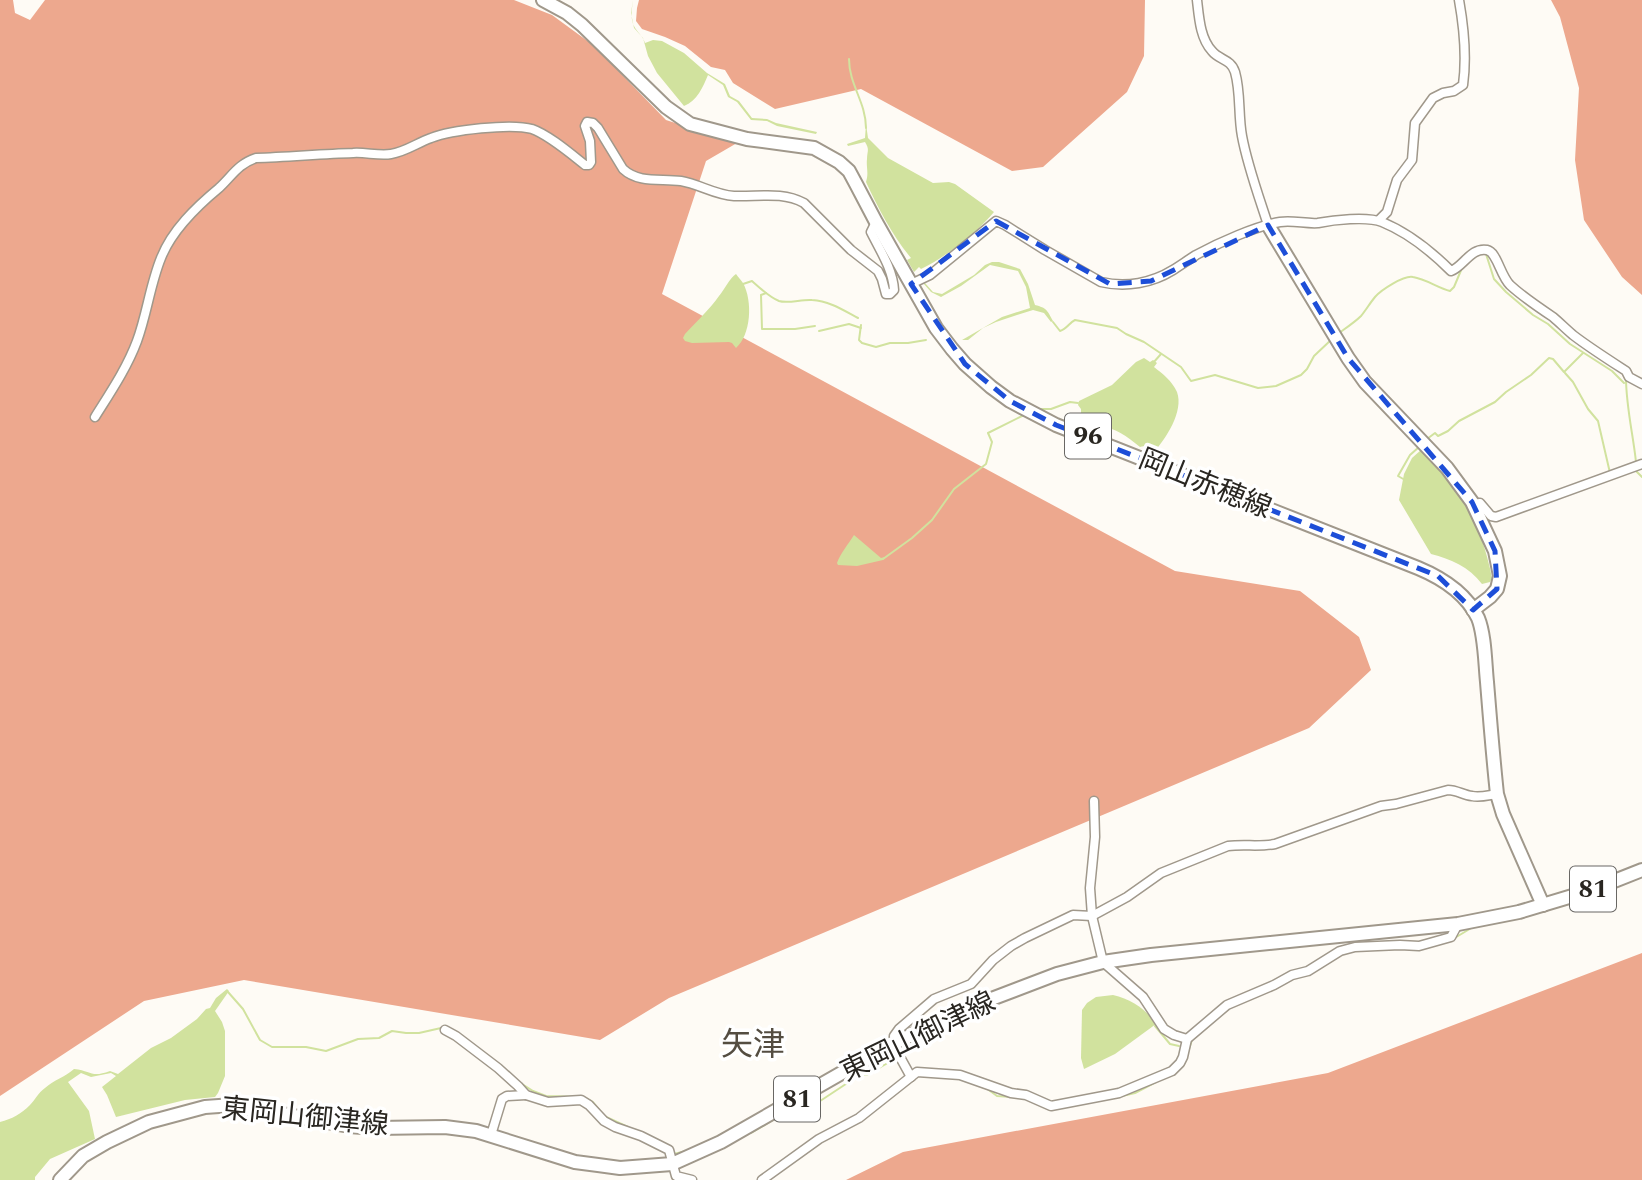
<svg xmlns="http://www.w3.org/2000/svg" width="1642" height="1180" font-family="Spectral,'Noto Sans JP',serif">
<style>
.forest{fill:#eda88e}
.water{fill:#d1e29e}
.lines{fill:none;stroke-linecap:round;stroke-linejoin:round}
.stream{stroke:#d1e29e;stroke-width:2}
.street-casing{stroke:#a0988b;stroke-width:11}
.secondary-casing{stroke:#a0988b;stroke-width:16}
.primary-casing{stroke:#a0988b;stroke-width:16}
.street{stroke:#fff;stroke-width:8}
.secondary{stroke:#fff;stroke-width:12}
.primary{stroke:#fff;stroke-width:12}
.marked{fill:none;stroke:#1d4ed8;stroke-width:5;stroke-dasharray:14 9;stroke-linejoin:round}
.labels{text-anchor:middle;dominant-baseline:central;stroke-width:7;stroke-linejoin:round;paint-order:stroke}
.shield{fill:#fff;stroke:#696764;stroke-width:2}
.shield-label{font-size:26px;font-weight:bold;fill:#292621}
.street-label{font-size:28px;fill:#292621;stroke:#fff}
.quarter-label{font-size:32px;fill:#544d41;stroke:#fff}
</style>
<rect width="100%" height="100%" fill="#fefbf5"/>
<g class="forest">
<polygon points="0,0 13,0 15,13 30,20 45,0 514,0 552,15 593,45 666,120 737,143 706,161 662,294 1175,571 1300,591 1359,637 1371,670 1309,728 669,998 600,1040 244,980 144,1001 0,1096"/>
<polygon points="639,0 1145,0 1144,56 1127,92 1043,167 1012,171 861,89 775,109 733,83 725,70 711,67 685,46 665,37 642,29 636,21 637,8"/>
<polygon points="1551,0 1642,0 1642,295 1622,277 1584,220 1575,160 1579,88 1560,17"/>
<polygon points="1642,953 1642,1180 846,1180 903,1152 1328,1073"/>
</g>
<g class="water">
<path d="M633 0C632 9 630 18 634 26 637 32 643 36 645 43L653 40 662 41 684 53 707 73 725 84 730 96 739 101 752 118 767 119 776 123 817 132 816 134 777 126 767 121 751 120 737 102 728 97 723 85 708 75C703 87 697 101 684 106L657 73 648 56 643 38 634 28 631 13Z"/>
<path d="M866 124 868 138 888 158 933 183 949 182 955 184 994 212C977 233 944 258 921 269L919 267 914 272 907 260 911 258C892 235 878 208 866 182 869 173 866 167 867 159 867 151 870 150 865 142L848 146 847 144 865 138Z"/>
<path d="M992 262H999L1020 269 1028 284 1035 305C1047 308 1047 310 1053 321L1051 322 1044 313 1033 310 1017 315 996 322 983 328 968 340H962L1002 317 1030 308 1026 287 1018 271 990 265 961 286 941 297 931 292 923 283H925L933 292 942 294 974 275 985 265Z"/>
<path d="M736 274C738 277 741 280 743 283 753 301 751 335 736 348L732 343 729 342 692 343 685 341 683 338 685 334C696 322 709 310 719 296 725 289 729 279 736 274Z"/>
<path d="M1144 358 1150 362 1153 360 1157 363 1154 367C1163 374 1172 381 1177 392 1184 411 1166 439 1153 453 1149 448 1146 445 1140 447 1125 435 1117 429 1098 425 1092 423 1087 420 1081 419V409L1078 405 1079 401 1112 385 1136 362Z"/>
<path d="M1421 450C1461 489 1481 522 1492 578L1490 582 1482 584C1469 567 1451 559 1431 554L1399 500 1404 474 1412 458Z"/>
<path d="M854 535 881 558 885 557 883 560 857 566 838 565 837 563C841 552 848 545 854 535Z"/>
<path d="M227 989 229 991 215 1011 222 1022 225 1031V1076L218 1093 215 1097 185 1100 116 1117 107 1095 102 1087 116 1076 111 1073 91 1077 81 1073 68 1082 89 1111 95 1139 50 1159 35 1177V1180H0V1122C12 1119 21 1114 30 1105 35 1100 38 1093 45 1088 54 1080 65 1077 74 1069 92 1071 91 1078 110 1071L118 1074 151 1048 171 1038 197 1019 206 1009 210 1008 216 998Z"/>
<path d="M1113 995C1131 999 1146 1009 1156 1024L1115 1054 1084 1069 1081 1058 1082 1010 1087 1003 1096 997Z"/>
</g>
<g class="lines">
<g class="stream">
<path d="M849 59C849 85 866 102 866 128"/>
<polyline points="1486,254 1494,279 1506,292 1533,315 1548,324 1570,344 1612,371 1624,383"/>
<path d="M743 284 752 281C760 288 769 297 779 301 788 304 802 299 812 300 829 301 843 310 858 318"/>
<polyline points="766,293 761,295 762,329 795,329 815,326"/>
<path d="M1053 322 1060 331C1067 329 1069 323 1075 320L1117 328 1126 334 1144 342 1181 367 1191 381 1215 375 1258 388 1276 386 1301 375 1307 369 1314 356 1332 339"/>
<polyline points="861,325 859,340 862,343 876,347 890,343 908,343 926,340"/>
<polyline points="819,331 849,324 861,328"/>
<path d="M1339 333C1346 328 1355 322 1361 316 1366 310 1370 303 1375 297 1381 290 1404 275 1413 277 1426 279 1438 288 1450 291L1454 287 1462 268"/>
<polyline points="1153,363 1161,354"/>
<polyline points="1565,373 1573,382 1588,409 1598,421 1610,473"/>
<path d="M1626 378C1626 406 1633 434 1636 462"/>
<polyline points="1040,409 1051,409 1070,402 1078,403"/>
<polyline points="1427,439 1435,433 1438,436 1448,431 1459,421 1495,402 1506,392 1531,375 1549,358 1553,359 1564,372 1583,353"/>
<polyline points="1636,471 1642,477"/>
<polyline points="1405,480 1398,476 1410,455 1419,447"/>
<polyline points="883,559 912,538 932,520 954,489 986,464 992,442 988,433 1024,415"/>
<polyline points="1573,887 1592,883"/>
<polyline points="1453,939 1473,927"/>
<polyline points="228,992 243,1009 260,1040 272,1047 306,1047 326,1051 358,1039 379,1038 392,1031 406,1033 419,1033 441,1028"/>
<polyline points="1155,1026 1170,1044 1179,1046"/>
<polyline points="1187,1055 1192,1040"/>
<polyline points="522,1084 533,1091 546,1096 584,1097 593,1102 604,1116 628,1127"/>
<polyline points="986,1088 997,1096 1012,1097"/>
<polyline points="1122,1096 1135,1093 1156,1082"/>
<polyline points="749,1132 751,1133 778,1117 802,1113 861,1074 867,1075 898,1057"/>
<polyline points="707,1142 724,1133"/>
<polyline points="673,1151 674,1154 686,1151"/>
</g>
<defs>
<g id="street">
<path d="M1197 0C1199 17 1200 38 1212 51 1219 60 1231 59 1235 72 1241 93 1238 115 1242 136 1247 164 1259 197 1268 225"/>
<path d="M1379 220 1387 212 1397 180 1412 160 1415 123 1433 98 1443 93 1454 91 1463 85C1467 56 1464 28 1459 0"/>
<path d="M911 284 930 275 996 221 1005 225 1045 250 1101 282C1126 288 1152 283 1173 270 1181 265 1188 260 1196 255 1218 243 1256 226 1280 222 1293 220 1306 224 1318 223 1333 220 1367 216 1382 222 1409 233 1431 251 1451 271 1463 267 1471 247 1487 250 1497 252 1500 275 1510 285 1523 297 1538 307 1553 317 1560 323 1566 329 1573 335 1590 348 1609 360 1626 371L1629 377 1642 384"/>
<path d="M95 417C110 393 127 368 137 341 147 314 150 285 161 258 172 230 196 207 219 188 232 176 238 164 256 158 288 157 321 154 353 153 365 152 379 156 391 154 405 152 417 143 431 138 451 130 511 123 532 129 549 135 571 154 585 165H589L591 162 590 141 585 126 587 122 593 123 598 128 623 169C639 184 662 178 681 181 699 184 715 195 734 196 758 197 782 191 804 203L851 250 878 271 882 279 886 294H890L894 290C893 270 880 250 871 232L876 222"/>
<polyline points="1473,504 1480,503 1491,516 1496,517 1642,464"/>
<polyline points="1094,801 1095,837 1090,888 1092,916 1103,962 1143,997 1164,1029 1174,1035 1187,1039"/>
<polyline points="445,1030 456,1036 498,1068 518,1086 526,1095 548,1102 581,1100 589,1105 604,1121 615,1127 641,1136 669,1150 676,1176 692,1180"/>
<path d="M911 1077 895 1048 894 1036 899 1029 934 999 971 984 993 960 1011 946 1025 938 1073 915 1092 916 1127 897 1161 873 1228 846C1244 844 1260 847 1275 844L1381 806 1396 804 1448 790C1457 790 1463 795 1472 796 1480 798 1489 795 1497 794"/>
<polyline points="491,1135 502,1099 507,1096 526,1095"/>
<polyline points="762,1180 819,1139 859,1118 917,1072 960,1075 1011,1093 1026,1095 1051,1106 1119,1093 1172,1071 1180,1063 1183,1057 1187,1039 1227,1005 1274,985 1292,975 1308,971 1340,951 1355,947 1400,945 1419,946 1451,937 1458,924"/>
</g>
<polyline id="secondary" points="1268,225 1348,358 1365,382 1447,468 1472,502 1495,551 1500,576 1497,589 1490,597 1473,610"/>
<g id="primary">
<path d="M543 0 567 13 582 25 666 107 690 124 747 139 814 148 839 162 849 171 856 184 876 222 936 328 952 349 965 364 991 387 1010 401 1056 425 1418 568C1442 578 1466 593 1478 618 1485 635 1485 663 1487 682 1490 719 1493 757 1497 794L1503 814 1543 905"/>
<polyline points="60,1180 83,1156 107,1142 149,1122 205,1107 233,1105 349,1126 376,1128 445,1127 476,1131 575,1162 598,1165 620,1168 672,1164 721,1142 894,1043 994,998 1057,974 1103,962 1151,955 1458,924 1519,912 1589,891 1642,870"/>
</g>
</defs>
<use href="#street" class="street-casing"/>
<use href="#secondary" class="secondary-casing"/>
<use href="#primary" class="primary-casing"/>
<use href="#street" class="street"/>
<use href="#secondary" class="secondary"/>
<use href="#primary" class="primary"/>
</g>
<path class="marked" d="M996 221 1110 284 1151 281 1268 225 1348 358 1472 502 1495 551 1497 589 1473 610 1438 576 1056 425 1010 401 965 364 911 284Z"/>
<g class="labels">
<g class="shield">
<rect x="1065" y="413.5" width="46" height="45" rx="5"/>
<rect x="1570" y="866.5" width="46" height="45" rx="5"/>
<rect x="774" y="1076.5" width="46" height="45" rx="5"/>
</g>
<g class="shield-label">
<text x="1088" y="436">96</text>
<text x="1593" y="889">81</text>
<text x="797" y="1099">81</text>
</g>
<g class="street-label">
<text transform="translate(1205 484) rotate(22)">岡山赤穂線</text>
<text transform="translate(918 1037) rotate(-26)">東岡山御津線</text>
<text transform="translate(305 1117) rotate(6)">東岡山御津線</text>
</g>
<g class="quarter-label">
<text x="753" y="1045">矢津</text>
</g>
</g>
</svg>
